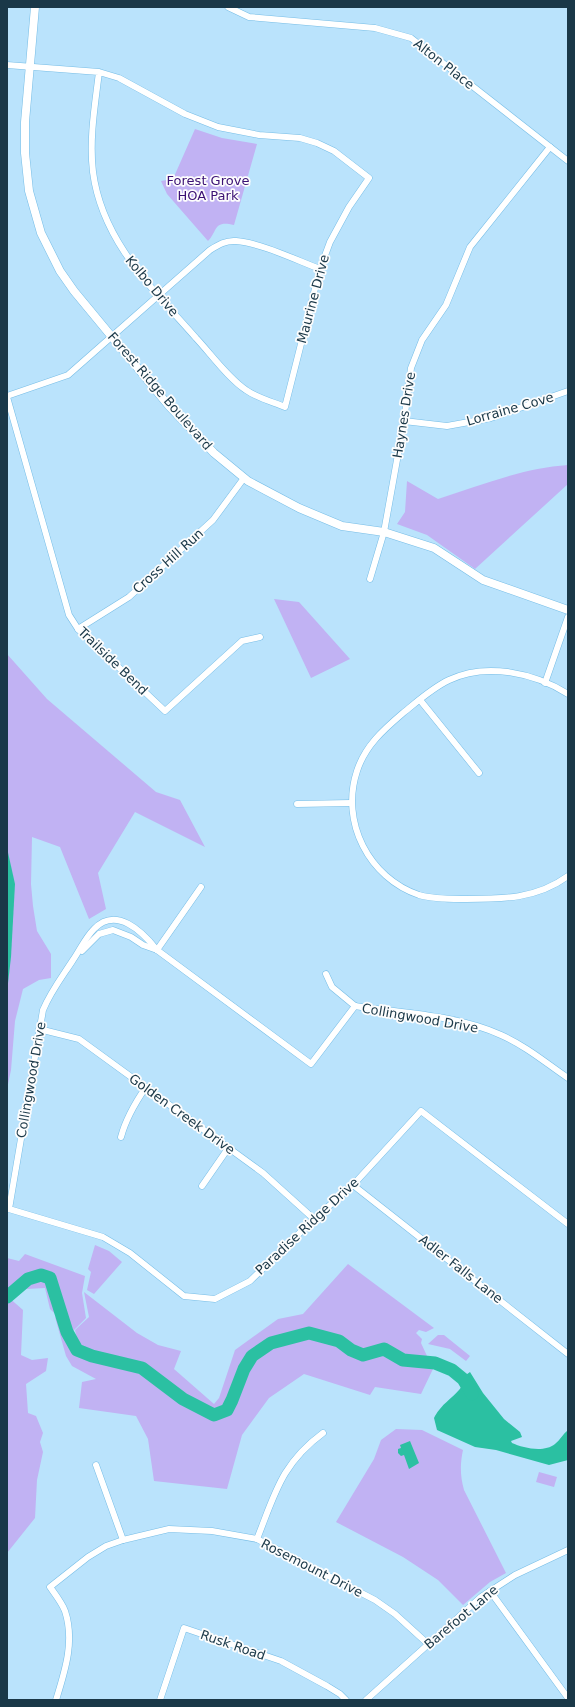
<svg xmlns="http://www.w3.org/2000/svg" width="575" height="1707" font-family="'DejaVu Sans',sans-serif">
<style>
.green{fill:#c1b2f3}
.water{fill:#2bc0a2}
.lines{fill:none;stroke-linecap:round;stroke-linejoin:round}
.river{stroke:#2bc0a2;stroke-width:13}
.minor-casing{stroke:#76bde6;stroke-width:7}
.tertiary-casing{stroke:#76bde6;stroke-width:9}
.minor{stroke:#fff;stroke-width:6}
.tertiary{stroke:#fff;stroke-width:8}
.labels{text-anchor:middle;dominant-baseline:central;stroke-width:3.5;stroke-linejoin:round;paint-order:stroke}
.street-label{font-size:13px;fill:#1a3848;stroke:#fdfdfd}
.park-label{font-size:13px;fill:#3b1174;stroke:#fdfdfd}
</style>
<rect width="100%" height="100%" fill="#bae3fc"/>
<g class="green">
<path d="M195 129 222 138 257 144 234 225C213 220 218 231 208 241L167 194 161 181 173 179Z"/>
<path d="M568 465V484L475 569 427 535 397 524 405 512 407 481 438 499C481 485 523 468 568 465Z"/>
<polygon points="274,599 299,602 350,659 311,678"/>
<polygon points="7,654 47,699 156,792 180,800 205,847 135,812 98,873 106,909 89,919 60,847 32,837 31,884 33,906 37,931 51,954 51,978 39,980 23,989 15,1021 11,1070 7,1089"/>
<polygon points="95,1245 109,1251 122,1262 94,1294 87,1290 91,1272 88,1269"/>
<polygon points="25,1254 85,1276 82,1293 86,1318 73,1331 50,1309 45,1288 9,1290 7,1288 7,1258 19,1261"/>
<polygon points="348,1264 434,1328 426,1332 419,1330 416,1333 422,1339 421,1343 433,1369 421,1394 375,1387 370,1395 304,1374 269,1398 242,1435 227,1489 154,1481 148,1439 136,1416 79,1408 82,1382 96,1379 72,1366 66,1356 55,1317 73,1333 79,1349 83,1349 78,1343 75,1330 89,1317 84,1292 137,1333 158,1345 181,1351 174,1369 214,1404 219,1398 235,1350 278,1319 303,1314"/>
<polygon points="7,1296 23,1310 21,1355 32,1360 48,1358 46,1371 26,1384 28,1413 36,1416 43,1433 40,1442 43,1452 37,1480 35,1518 7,1553"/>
<polygon points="438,1335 444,1335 470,1356 466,1361 450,1349 428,1344"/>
<path d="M396 1429 422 1430 463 1450C460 1464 460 1476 464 1490L506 1573 490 1582 463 1605 438 1580 403 1557 336 1522 374 1459 381 1440Z"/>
<polygon points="539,1472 557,1477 554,1487 536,1482"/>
</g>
<g class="water">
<polygon points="7,848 15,884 11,957 7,992"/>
<path d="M470 1372 483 1393 504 1419 520 1432 522 1437 511 1441 512 1443C523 1448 544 1453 555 1444 560 1440 563 1434 568 1430V1460L549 1465 496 1450 475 1447 437 1430 434 1418 435 1416C442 1404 451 1399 459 1390 465 1384 460 1378 470 1372Z"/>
<polygon points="410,1441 419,1463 409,1469 404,1455 401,1456 398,1453 398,1449 401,1448 400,1445"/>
</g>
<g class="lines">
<polyline class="river" points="7,1297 28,1279 41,1275 50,1278 67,1332 77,1350 92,1356 142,1368 183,1399 214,1415 227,1410 232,1400 244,1369 252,1356 271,1343 309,1333 339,1341 351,1350 363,1355 384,1349 403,1360 435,1363 452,1370 463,1379 472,1394"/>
<defs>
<g id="minor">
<polyline points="228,7 249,17 375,28 411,38 568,161"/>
<path d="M7 65 99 72 119 78 185 114 218 127 259 135 300 138 317 143 334 151 369 178 349 207 330 242 320 269 285 407C273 402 257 398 246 390 228 378 211 354 196 338 152 288 102 241 93 172 89 139 95 105 99 72"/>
<path d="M7 396 68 375 210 250C218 245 226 240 236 241 261 243 296 260 320 269"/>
<polyline points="7,397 69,615 78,629 165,711 242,641 260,637"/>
<polyline points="404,421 447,426 491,418 568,391"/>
<polyline points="370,579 384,532 404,421 411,368 422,340 446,305 470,247 550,147"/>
<polyline points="78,629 129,597 213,520 244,478"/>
<polyline points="545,683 568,617"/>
<path d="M568 694C535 673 486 662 449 680 432 688 418 701 403 713 383 730 365 746 357 771 340 822 369 878 419 895 433 899 447 899 461 899 500 899 535 900 568 876"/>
<polyline points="420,700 479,773"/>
<polyline points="297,804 351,803"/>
<polyline points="157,950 201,887"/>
<polyline points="82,951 99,934 113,930 131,937 143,945 157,950"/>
<polyline points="326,974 332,987 355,1006"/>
<path d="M355 1006 311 1064 157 950C142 931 116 906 94 929 85 938 80 950 73 960 62 977 51 991 43 1010L9 1209 103 1237 130 1253 184 1296 215 1299 250 1281 314 1219 353 1185 421 1111 568 1224"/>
<path d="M355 1006C401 1013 458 1015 501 1035 526 1046 546 1063 568 1078"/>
<polyline points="39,1029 79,1039 263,1173 314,1219"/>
<path d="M121 1137C126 1118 135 1103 146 1087"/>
<polyline points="353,1185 568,1354"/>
<polyline points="202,1186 229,1147"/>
<polyline points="96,1465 123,1540"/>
<path d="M257 1539C275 1494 281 1464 323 1433"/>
<polyline points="490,1591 568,1698"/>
<path d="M56 1700C65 1671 75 1641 65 1611 62 1603 55 1594 50 1587L88 1557 106 1546 123 1540 169 1529 212 1531 257 1539 375 1600 395 1614 428 1644"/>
<polyline points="160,1700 184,1628 281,1661 327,1686 340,1694 346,1700"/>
<polyline points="366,1700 481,1597 515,1575 568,1550"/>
</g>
<polyline id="tertiary" points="35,7 25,122 25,153 29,191 41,233 60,271 74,291 169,406 214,453 248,481 299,508 342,526 384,532 434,548 483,580 568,610"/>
</defs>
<use href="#minor" class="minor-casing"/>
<use href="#tertiary" class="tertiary-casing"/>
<use href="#minor" class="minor"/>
<use href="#tertiary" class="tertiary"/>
</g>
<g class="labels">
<g class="street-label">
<text transform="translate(444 64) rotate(38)">Alton Place</text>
<text transform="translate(152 286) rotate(50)">Kolbo Drive</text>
<text transform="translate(313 299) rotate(-75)">Maurine Drive</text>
<text transform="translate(160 391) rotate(49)">Forest Ridge Boulevard</text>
<text transform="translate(510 409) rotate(-16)">Lorraine Cove</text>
<text transform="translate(404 415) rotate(-81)">Haynes Drive</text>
<text transform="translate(168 561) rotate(-42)">Cross Hill Run</text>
<text transform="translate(113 661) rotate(44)">Trailside Bend</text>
<text transform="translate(420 1018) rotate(10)">Collingwood Drive</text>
<text transform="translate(31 1080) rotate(-80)">Collingwood Drive</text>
<text transform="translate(182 1114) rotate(36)">Golden Creek Drive</text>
<text transform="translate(307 1226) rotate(-43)">Paradise Ridge Drive</text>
<text transform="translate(461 1269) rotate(38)">Adler Falls Lane</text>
<text transform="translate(312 1568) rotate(27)">Rosemount Drive</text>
<text transform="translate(461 1617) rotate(-40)">Barefoot Lane</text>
<text transform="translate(233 1645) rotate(19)">Rusk Road</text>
</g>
<g class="park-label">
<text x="208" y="180">Forest Grove<tspan x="208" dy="15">HOA Park</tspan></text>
</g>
</g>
<rect width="575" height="1707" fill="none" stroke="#1a3848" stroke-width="16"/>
</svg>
